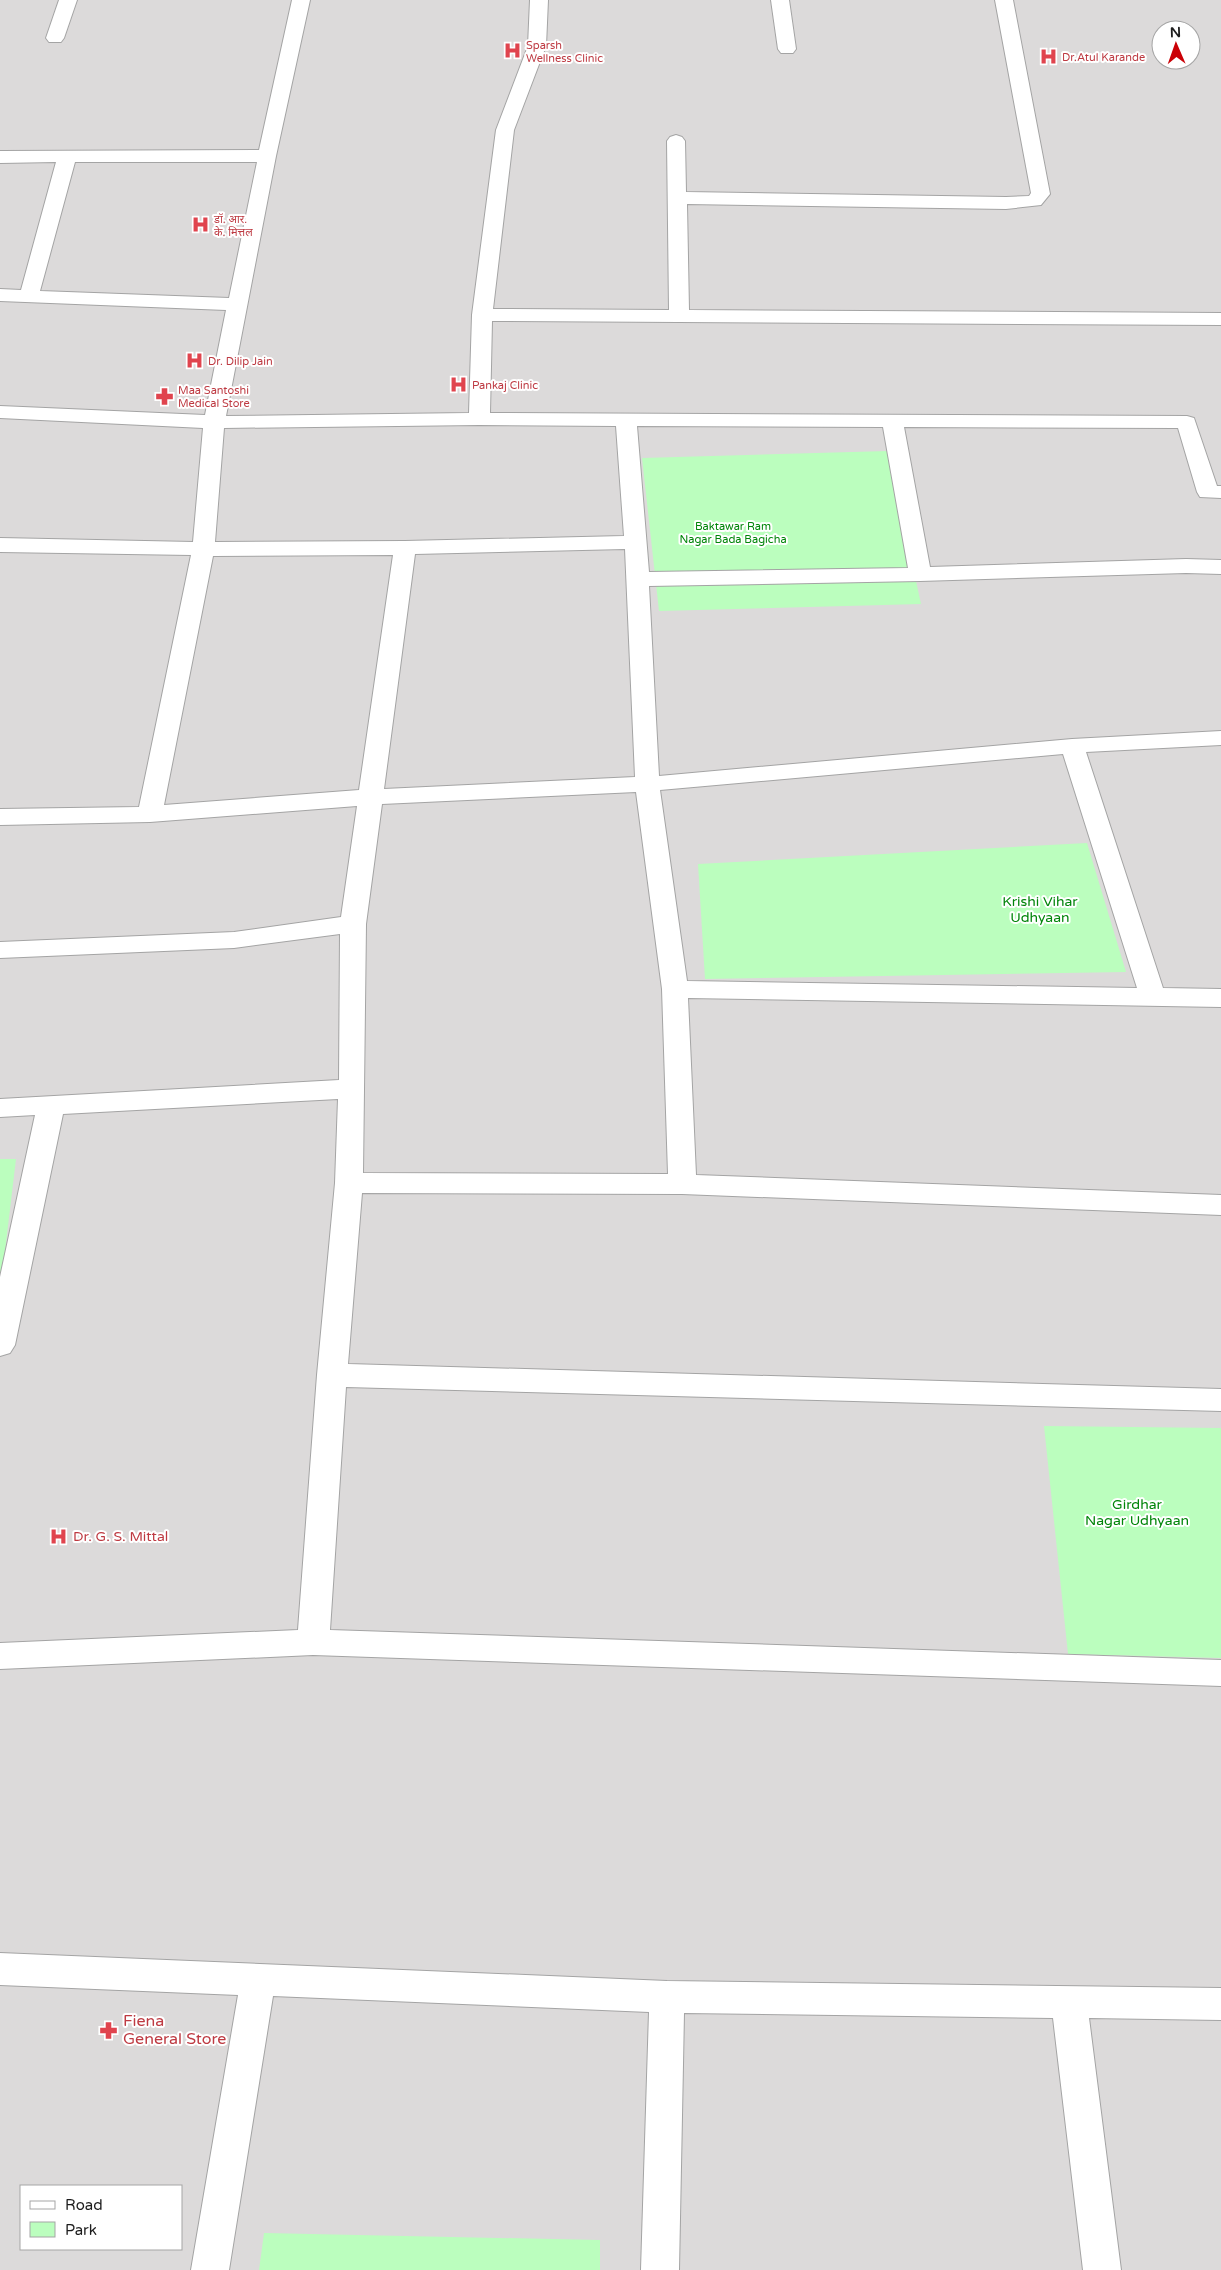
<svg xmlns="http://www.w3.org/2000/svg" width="1221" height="2270" font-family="'Varela Round','Noto Sans Devanagari',sans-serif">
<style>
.residential{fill:#dcdada;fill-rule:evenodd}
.park{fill:#bbfebe}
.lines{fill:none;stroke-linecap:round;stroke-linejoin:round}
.minor-casing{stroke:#a4a4a4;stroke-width:2}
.minor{fill:#fff;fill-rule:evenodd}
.labels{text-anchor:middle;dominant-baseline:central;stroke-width:4;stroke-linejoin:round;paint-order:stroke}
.far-health-label{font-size:11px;fill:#be3a42;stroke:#fff;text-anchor:start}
.far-park-label{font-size:11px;fill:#018509;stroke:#fff}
.park-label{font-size:14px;fill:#018509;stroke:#fff}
.health-label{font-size:14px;fill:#be3a42;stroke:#fff;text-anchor:start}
.near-health-label{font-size:16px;fill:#be3a42;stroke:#fff;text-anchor:start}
</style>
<rect width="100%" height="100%" fill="#f0ebe2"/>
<path class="residential" d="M0 0H1221V2270H0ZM1161 30H1191V60H1161ZM21 2186H181V2249H21Z"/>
<g class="park">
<polygon points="888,451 921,604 659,611 642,458"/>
<polygon points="1087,843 1126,972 705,979 698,864"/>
<polygon points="0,1159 16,1159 0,1293"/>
<polygon points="1044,1426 1221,1428 1221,1658 1068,1654"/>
<polygon points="264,2233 600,2240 600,2270 259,2270"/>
</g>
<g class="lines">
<defs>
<g id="minor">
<polygon points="59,0 77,0 64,38 61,42 49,42 46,38"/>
<path d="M292 0H310L276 156 226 416 469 413 472 315 496 130 528 46 530 0H548L546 46 514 130 493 309 669 310 667 141 670 137 676 135 682 137 685 141 686 192 1006 197 1029 196 1031 193 995 0H1013L1050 194 1041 205 1006 209 687 204 689 310 1221 313V325L492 321 490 413 1187 416 1194 418 1217 486H1221V498L1200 497 1197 492 1178 428 904 427 930 567 1186 559 1221 560V574L1186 573 920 581 649 586 659 776 1072 739 1221 731V745L1086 752 1163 988 1221 989V1007L688 998 696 1175 1221 1195V1215L682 1194 362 1193 348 1364 1221 1389V1411L346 1387 330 1630 1221 1660V1686L313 1655 0 1669V1643L298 1630 317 1375 335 1183 338 1099 63 1114 15 1345 10 1353 0 1356V1277L35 1115 0 1117V1099L339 1080 340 934 234 948 0 958V942L234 932 341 917 357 806 150 822 0 825V809L139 807 191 555 0 552V538L193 542 203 428 0 418V406L205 415 226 310 0 301V289L21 290 56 162 0 163V151L259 150ZM75 162H257L229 298 40 291ZM479 425 616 426 624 536 405 541 215 542 224 428ZM637 426 883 427 908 568 649 572ZM625 549 635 777 384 789 415 554ZM393 555 359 790 164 805 213 556ZM1063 754 1137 988 687 981 660 790ZM636 792 662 989 668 1174 363 1173 366 924 382 804Z"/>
<polygon points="771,0 789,0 796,49 793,53 781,53 778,49"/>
<polygon points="0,1953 667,1981 1221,1988 1221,2020 1089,2018 1121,2270 1083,2270 1053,2018 684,2013 679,2270 641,2270 649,2012 273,1996 229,2270 191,2270 238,1995 0,1985"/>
</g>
</defs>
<use href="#minor" class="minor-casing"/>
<use href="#minor" class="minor"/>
</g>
<defs>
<symbol id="hospital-bare" viewBox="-9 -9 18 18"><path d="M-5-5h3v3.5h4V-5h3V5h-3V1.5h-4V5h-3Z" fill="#e0444e" stroke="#fff" stroke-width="2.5" paint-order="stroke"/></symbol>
<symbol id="pharmacy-bare" viewBox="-9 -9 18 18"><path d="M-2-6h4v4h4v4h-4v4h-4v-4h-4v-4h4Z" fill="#e0444e" stroke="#fff" stroke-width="2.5" paint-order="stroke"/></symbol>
</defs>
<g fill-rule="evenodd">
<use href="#hospital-bare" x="500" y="38" width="25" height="25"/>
<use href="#hospital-bare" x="1036" y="44" width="25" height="25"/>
<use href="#hospital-bare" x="188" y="212" width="25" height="25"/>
<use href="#hospital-bare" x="182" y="348" width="25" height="25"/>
<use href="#hospital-bare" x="446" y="372" width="25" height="25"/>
<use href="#pharmacy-bare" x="152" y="384" width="25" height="25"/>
<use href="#hospital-bare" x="46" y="1524" width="25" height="25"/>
<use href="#pharmacy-bare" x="96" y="2018" width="25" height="25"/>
</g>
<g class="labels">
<g class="far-health-label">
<text x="526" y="45">Sparsh<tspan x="526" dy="13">Wellness Clinic</tspan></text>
<text x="1062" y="57">Dr.Atul Karande</text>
<text x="214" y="219">डॉ. आर.<tspan x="214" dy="13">के. मित्तल</tspan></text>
<text x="208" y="361">Dr. Dilip Jain</text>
<text x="472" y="385">Pankaj Clinic</text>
<text x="178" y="390">Maa Santoshi<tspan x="178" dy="13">Medical Store</tspan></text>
</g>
<g class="far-park-label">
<text x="733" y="526">Baktawar Ram<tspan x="733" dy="13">Nagar Bada Bagicha</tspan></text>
</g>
<g class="park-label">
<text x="1040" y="901">Krishi Vihar<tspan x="1040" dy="16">Udhyaan</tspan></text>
<text x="1137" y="1504">Girdhar<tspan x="1137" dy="16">Nagar Udhyaan</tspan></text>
</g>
<g class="health-label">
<text x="73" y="1536">Dr. G. S. Mittal</text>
</g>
<g class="near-health-label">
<text x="123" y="2021">Fiena<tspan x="123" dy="18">General Store</tspan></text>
</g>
</g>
<rect x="20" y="2185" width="162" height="65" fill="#ffffff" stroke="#a5a5a5"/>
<rect x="30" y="2201" width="25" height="8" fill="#ffffff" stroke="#a5a5a5"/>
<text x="65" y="2210" font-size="15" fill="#1d1d1d">Road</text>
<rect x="30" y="2222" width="25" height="15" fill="#bbfebe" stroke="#a5a5a5"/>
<text x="65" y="2235" font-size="15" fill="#1d1d1d">Park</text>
<g transform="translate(1176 45) rotate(358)"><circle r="24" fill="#ffffff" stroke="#a5a5a5"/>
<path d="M0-4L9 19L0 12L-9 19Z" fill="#cb0006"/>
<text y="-8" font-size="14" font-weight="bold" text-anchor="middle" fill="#1d1d1d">N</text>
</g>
</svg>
